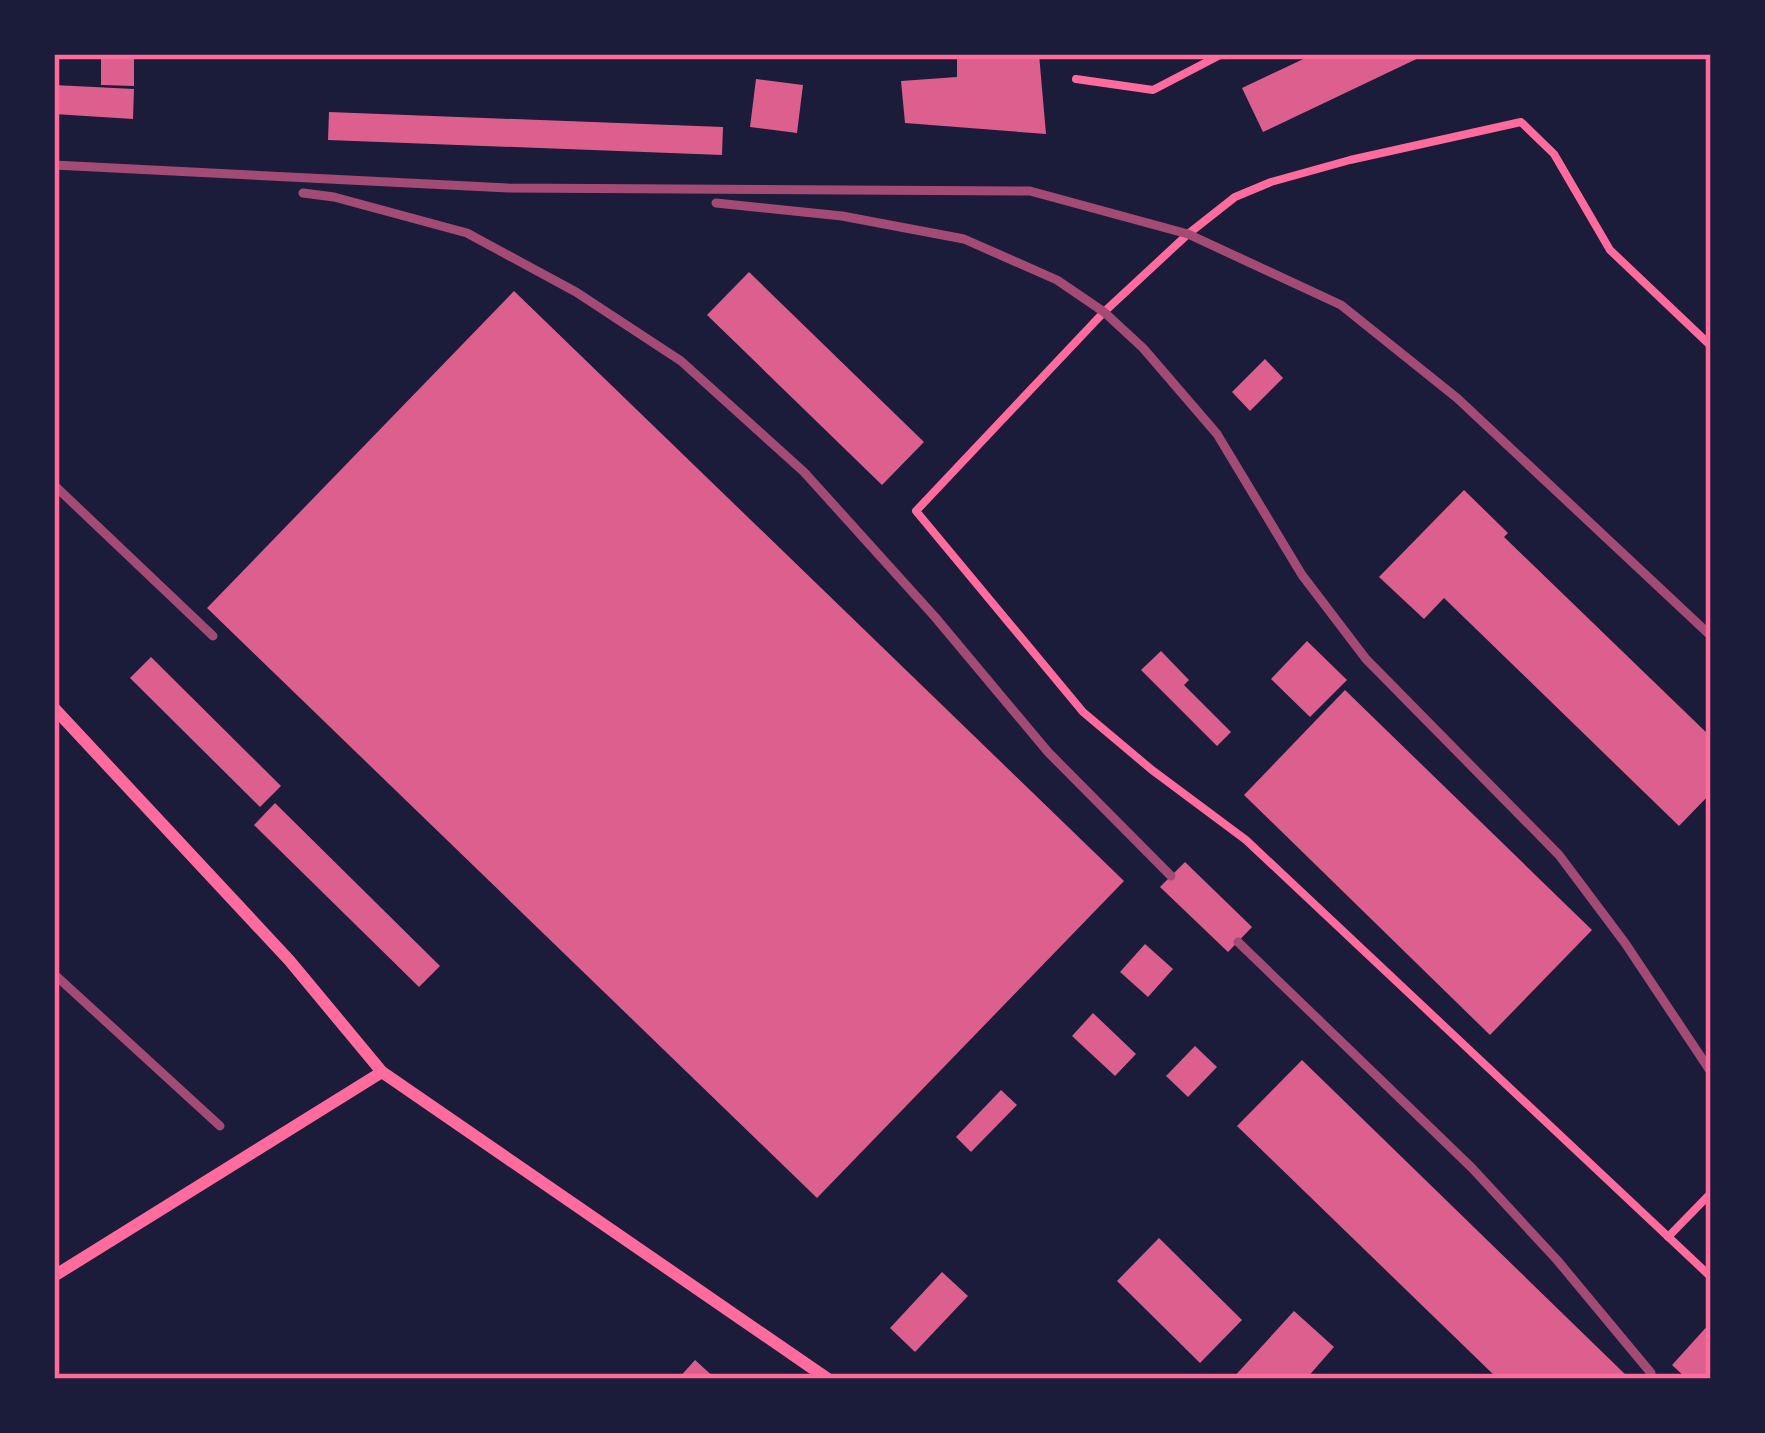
<svg xmlns="http://www.w3.org/2000/svg" width="1765" height="1433" font-family="Barlow,sans-serif">
<style>
.building{fill:#dd5f8e}
.lines{fill:none;stroke-linecap:round;stroke-linejoin:round}
.service{stroke:#ff6b9d;stroke-width:8}
.minor{stroke:#ff6b9d;stroke-width:12}
.rail{stroke:#a44b75;stroke-width:9}
.neatline{fill:none;stroke:#ff6b9d;stroke-width:4.5}
</style>
<rect width="100%" height="100%" fill="#1b1b3a"/>
<g class="building">
<polygon points="101,54 134,54 134,86 101,85"/>
<polygon points="957,54 1039,54 1046,134 905,123 901,81 957,77"/>
<polygon points="1314,54 1427,54 1263,132 1242,88"/>
<polygon points="756,79 803,85 797,133 750,127"/>
<polygon points="54,85 134,89 133,119 54,114"/>
<polygon points="329,112 723,127 722,155 328,140"/>
<polygon points="749,272 924,442 882,485 707,315"/>
<polygon points="514,291 1124,881 817,1198 207,608"/>
<polygon points="1265,359 1283,378 1250,411 1232,392"/>
<polygon points="1464,490 1508,533 1504,537 1711,737 1711,793 1679,826 1444,598 1424,619 1379,577"/>
<polygon points="1307,641 1347,680 1310,717 1271,679"/>
<polygon points="1161,651 1189,680 1184,685 1231,732 1217,746 1141,670"/>
<polygon points="151,657 281,786 260,807 130,678"/>
<polygon points="1345,690 1592,930 1490,1035 1244,795"/>
<polygon points="275,803 440,966 419,987 254,825"/>
<polygon points="1185,862 1252,927 1228,952 1160,887"/>
<polygon points="1145,944 1173,969 1148,997 1120,972"/>
<polygon points="1093,1013 1136,1054 1115,1076 1072,1036"/>
<polygon points="1195,1046 1217,1067 1188,1097 1166,1076"/>
<polygon points="1302,1060 1630,1379 1498,1379 1237,1126"/>
<polygon points="1001,1090 1017,1105 971,1152 956,1137"/>
<polygon points="1159,1238 1242,1320 1200,1363 1117,1281"/>
<polygon points="942,1272 968,1296 915,1352 890,1328"/>
<polygon points="1294,1311 1334,1347 1306,1379 1232,1379"/>
<polygon points="1711,1322 1711,1379 1687,1379 1672,1365"/>
<polygon points="695,1360 716,1379 678,1379"/>
</g>
<g class="lines">
<g class="service">
<polyline points="1076,79 1153,90 1222,54"/>
<polyline points="1711,346 1610,250 1554,154 1521,122 1350,160 1271,182 1235,197 1188,234 1104,312 916,511 1083,712 1152,770 1246,840 1711,1277"/>
<polyline points="1668,1237 1711,1193"/>
</g>
<g class="minor">
<polyline points="54,708 289,960 382,1072 828,1379"/>
<polyline points="54,1276 382,1072"/>
</g>
<g class="rail">
<polyline points="54,165 508,188 1030,191 1188,234 1341,305 1457,398 1711,636"/>
<polyline points="303,193 334,197 467,233 576,292 681,361 804,472 935,617 1048,752 1171,876"/>
<polyline points="716,203 842,216 964,239 1057,280 1104,312 1143,348 1217,434 1302,575 1366,659 1559,855 1625,943 1711,1072"/>
<polyline points="54,485 213,636"/>
<polyline points="1238,942 1472,1168 1557,1260 1651,1373"/>
<polyline points="54,974 220,1126"/>
</g>
</g>
<rect width="1765" height="1433" fill="none" stroke="#1b1b3a" stroke-width="114"/>
<rect x="57" y="57" width="1651" height="1319" class="neatline"/>
</svg>
